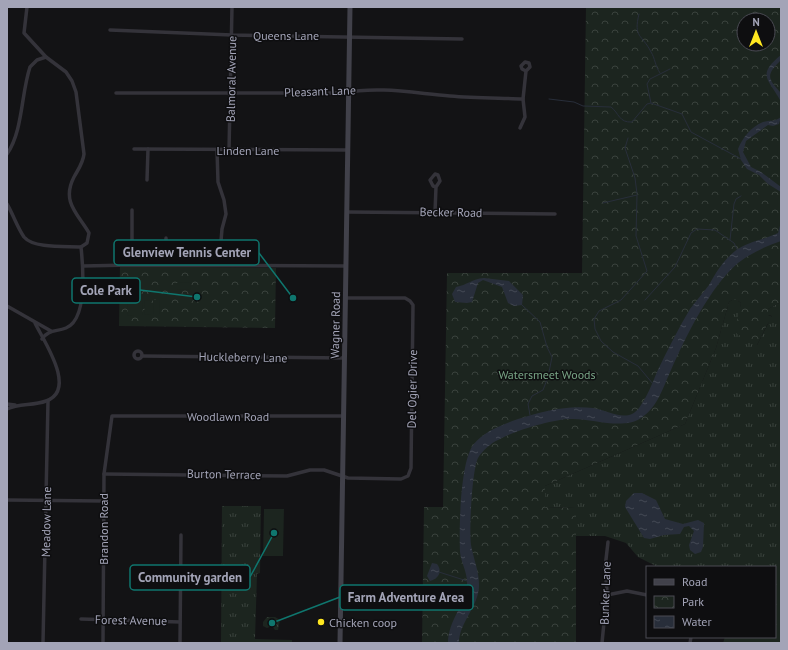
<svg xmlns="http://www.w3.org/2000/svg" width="788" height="650" font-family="'PT Sans',sans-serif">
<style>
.grass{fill:url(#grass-tufts)}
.park{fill:url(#park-crowns);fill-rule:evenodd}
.garden{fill:#1c251f}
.water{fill:url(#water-ripples)}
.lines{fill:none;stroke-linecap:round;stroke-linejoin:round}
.stream{stroke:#282e3a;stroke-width:1}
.street{stroke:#34333a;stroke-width:3.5}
.secondary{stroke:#41414a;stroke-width:5}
.poi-dot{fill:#ffe720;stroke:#0e0e10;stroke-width:1.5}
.labels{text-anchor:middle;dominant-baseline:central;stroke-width:3;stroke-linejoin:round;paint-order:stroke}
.street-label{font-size:12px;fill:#a3a4b7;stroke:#0e0e10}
.park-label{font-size:12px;fill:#78a485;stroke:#0e0e10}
.poi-label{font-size:12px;fill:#a3a4b7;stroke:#0e0e10;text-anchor:start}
.leader{fill:none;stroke:#0f766e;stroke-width:1.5}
.callout-dot{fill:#0f766e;stroke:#0e0e10;stroke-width:1.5}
.callout{fill:#0e0e10;stroke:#0f766e;stroke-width:1.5}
.callout-label{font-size:13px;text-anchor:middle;font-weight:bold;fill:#a3a4b7}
</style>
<defs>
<pattern id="grass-tufts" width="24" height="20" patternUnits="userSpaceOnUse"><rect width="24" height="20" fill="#1c251f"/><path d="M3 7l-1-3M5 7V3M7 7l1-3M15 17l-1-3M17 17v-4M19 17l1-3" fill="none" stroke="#3a423d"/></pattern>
<pattern id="park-crowns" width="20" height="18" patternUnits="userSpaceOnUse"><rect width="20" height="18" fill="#1c251f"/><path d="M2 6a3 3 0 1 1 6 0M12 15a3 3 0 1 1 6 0" fill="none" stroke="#3a423d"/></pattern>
<pattern id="water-ripples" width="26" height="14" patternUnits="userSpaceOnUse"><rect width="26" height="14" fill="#282e3a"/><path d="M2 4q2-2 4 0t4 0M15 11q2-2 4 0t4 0" fill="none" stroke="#444954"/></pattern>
</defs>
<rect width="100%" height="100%" fill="#131315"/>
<g class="grass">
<polygon points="732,300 737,300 741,303 740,309 757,345 772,316 768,315 768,309 781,302 781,643 723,643 725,637 775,637 775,567 658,567 638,557 626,543 605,536 576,536 576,508 545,507 545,486 685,424 716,348 729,302"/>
<polygon points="222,506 261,506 260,573 257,574 255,639 292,640 292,643 221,643"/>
</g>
<g class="park">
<path d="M586 7H781V302L768 309V315L773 317 767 325 757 345 737 334 736 325 741 303 737 300H732L729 302 716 348 685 424 545 486V507L576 508V643H422L424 507H443L447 273H582ZM744 20H768V44H744Z"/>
<polygon points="120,266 276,268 275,328 119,326"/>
<polygon points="267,617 275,617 280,620 278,630 275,630 272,626 267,628 263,626 263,622"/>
</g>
<g class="garden">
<polygon points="190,282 191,289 177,290 177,283"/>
<polygon points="151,300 151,314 145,315 144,301"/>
<polygon points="153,300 159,300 160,314 154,314"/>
<polygon points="134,301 134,315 128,316 127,302"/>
<polygon points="136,301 142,301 143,315 136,315"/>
<polygon points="264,509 284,509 283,556 263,556"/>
</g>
<g class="water">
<path d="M781 55V60C766 75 767 78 781 93V102C770 80 755 76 781 55Z"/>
<path d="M781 117 779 124 773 126 768 125 746 141 743 152 751 167 761 172 781 187V192L768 184 759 175 747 169 741 160 738 149C743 137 751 127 763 122 770 120 775 122 781 117Z"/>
<path d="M781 222V241C766 246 751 253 738 263 710 287 686 336 671 370 663 387 658 407 641 418 623 430 594 419 573 419 556 418 513 431 498 440 491 443 482 451 478 458 472 470 469 530 471 545 473 557 479 571 479 584 480 605 459 622 459 643H448C448 621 465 605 467 585 468 573 461 563 460 552 459 528 460 464 473 445 484 431 502 425 518 419 543 411 567 405 593 408 608 410 627 424 639 408 647 397 652 384 657 372 667 351 678 329 690 309 696 301 703 293 709 285 716 272 724 260 735 251 748 241 764 240 778 233Z"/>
<path d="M484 278 509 281 523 295 522 305 514 306 508 303 502 287 483 280 478 283 472 302 467 303 455 302 452 294 456 287C467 285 472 279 484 278Z"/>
<polygon points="634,493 642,493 656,500 665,519 683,524 698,520 704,523 703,547 701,552 695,554 690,550 689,545 694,531 689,526 684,527 680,534 664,535 650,539 644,538 625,507 626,501"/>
<path d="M432 563 437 564C443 572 438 579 430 581L427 576Z"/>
</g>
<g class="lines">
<g class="stream">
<path d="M639 14C633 38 642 34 651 52 655 58 655 66 660 73"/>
<path d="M549 99 574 102 583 106 611 107C619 113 619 123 632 122L647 104 651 103 682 114 691 132 741 159"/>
<polyline points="651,103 647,84 650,79 670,69"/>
<polyline points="628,138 625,148 635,178 637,194"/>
<polyline points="603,203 637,195 636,236 647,271 621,300 599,311 594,319 595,329 601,341 613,352 638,366 653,384"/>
<polyline points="730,240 734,204 736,199 741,196"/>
<polyline points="645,300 675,267 691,233 697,229 715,230 734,243 738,251"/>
<polyline points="522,305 540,322 547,347 552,357 548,377 543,390 532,396 528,404 530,415"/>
<polyline points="439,572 467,581"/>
</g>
<g class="street">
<path d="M27 7 24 33 46 57 66 72 72 81 76 92 84 154C83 163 79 168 74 177 61 202 78 214 89 233L87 243 81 247C83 266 88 319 66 328 56 332 49 329 42 339"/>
<polyline points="110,30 232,35 462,39"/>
<path d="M116 93H343C379 86 413 93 450 96 474 98 499 98 523 99"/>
<polyline points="520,128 525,117 523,99 526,71 530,67 529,63 525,62 521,66 522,69 526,71"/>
<polyline points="134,149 348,150"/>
<polyline points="217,150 218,182 224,200 226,214 222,229 219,265"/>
<polyline points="229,150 232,7"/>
<path d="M7 154C23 131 21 94 30 67L37 60 46 57"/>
<polyline points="147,180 148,149"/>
<path d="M7 204C13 214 17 227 24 237 34 249 67 246 81 247"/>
<polyline points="347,212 555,214"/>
<polyline points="435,212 436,187 440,181 438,175 435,174 430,180 433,186 436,187"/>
<polyline points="166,238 166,265"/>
<polyline points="132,265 132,210"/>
<polyline points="83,266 132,265 346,266"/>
<polyline points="7,306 51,331"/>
<circle cx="138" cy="355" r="4"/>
<polyline points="142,356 344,358"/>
<polyline points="7,404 15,405"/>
<path d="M7 409C19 403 33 406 46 401 78 390 43 340 35 323"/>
<polyline points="104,474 287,476 310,470 324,470 348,478 401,479 408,476 411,468 413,305 410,301 405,298 345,298"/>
<polyline points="7,500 103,501"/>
<circle cx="392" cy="593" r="6"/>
<polyline points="341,593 385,594"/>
<polyline points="607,595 627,591 647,595"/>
<polyline points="81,619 180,622"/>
<polyline points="43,643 48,401"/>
<polyline points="103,643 104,474 112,416 344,416"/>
<polyline points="180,643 181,535"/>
<polyline points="602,643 607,591 605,568 608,542"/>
<polyline points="690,643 691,637"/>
</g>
<polyline class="secondary" points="340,643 350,7"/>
</g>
<circle class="poi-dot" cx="321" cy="622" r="4"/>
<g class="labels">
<g class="street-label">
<text x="286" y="35">Queens Lane</text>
<text transform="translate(231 79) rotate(-89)">Balmoral Avenue</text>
<text transform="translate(320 91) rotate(-2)">Pleasant Lane</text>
<text x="248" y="150">Linden Lane</text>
<text transform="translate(451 212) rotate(1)">Becker Road</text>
<text transform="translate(335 325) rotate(-89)">Wagner Road</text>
<text transform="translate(243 357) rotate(1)">Huckleberry Lane</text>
<text transform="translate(412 389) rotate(-89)">Del Ogier Drive</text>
<text x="228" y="416">Woodlawn Road</text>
<text transform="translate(224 474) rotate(1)">Burton Terrace</text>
<text transform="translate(46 522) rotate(-89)">Meadow Lane</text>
<text transform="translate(103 529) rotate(-90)">Brandon Road</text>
<text transform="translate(605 593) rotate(-88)">Bunker Lane</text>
<text transform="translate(131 620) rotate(1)">Forest Avenue</text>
</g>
<g class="park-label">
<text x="547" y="374">Watersmeet Woods</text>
</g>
<g class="poi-label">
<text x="329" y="622">Chicken coop</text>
</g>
</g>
<path class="leader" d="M293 298L259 253M197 297L140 290M274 533L250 577M272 623L340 597"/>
<g class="callout-dot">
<circle cx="293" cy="298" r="4"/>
<circle cx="197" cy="297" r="4"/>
<circle cx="274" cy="533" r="4"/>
<circle cx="272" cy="623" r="4"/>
</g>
<g class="callout">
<rect x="114" y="240" width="145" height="25" rx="4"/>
<rect x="72" y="278" width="68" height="25" rx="4"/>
<rect x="130" y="565" width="120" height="25" rx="4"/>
<rect x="340" y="585" width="133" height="25" rx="4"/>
</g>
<g class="callout-label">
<text x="187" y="257">Glenview Tennis Center</text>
<text x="106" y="295">Cole Park</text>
<text x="190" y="582">Community garden</text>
<text x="406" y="602">Farm Adventure Area</text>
</g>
<rect width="788" height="650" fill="none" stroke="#a3a4b7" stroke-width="16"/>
<rect x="646" y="566" width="130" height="72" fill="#0e0e10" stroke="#4a4a53"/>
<rect x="654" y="579" width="20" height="6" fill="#41414a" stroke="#4a4a53"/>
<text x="682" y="586" font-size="12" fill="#a3a4b7">Road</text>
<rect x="654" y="596" width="20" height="12" fill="url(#park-crowns)" stroke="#4a4a53"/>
<text x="682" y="606" font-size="12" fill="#a3a4b7">Park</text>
<rect x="654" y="616" width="20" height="12" fill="url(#water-ripples)" stroke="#4a4a53"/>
<text x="682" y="626" font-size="12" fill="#a3a4b7">Water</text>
<g transform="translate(756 32)"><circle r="19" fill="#0e0e10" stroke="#4a4a53"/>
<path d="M0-3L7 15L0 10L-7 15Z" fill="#ffe720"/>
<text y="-6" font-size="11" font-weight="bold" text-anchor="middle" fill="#a3a4b7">N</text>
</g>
</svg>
